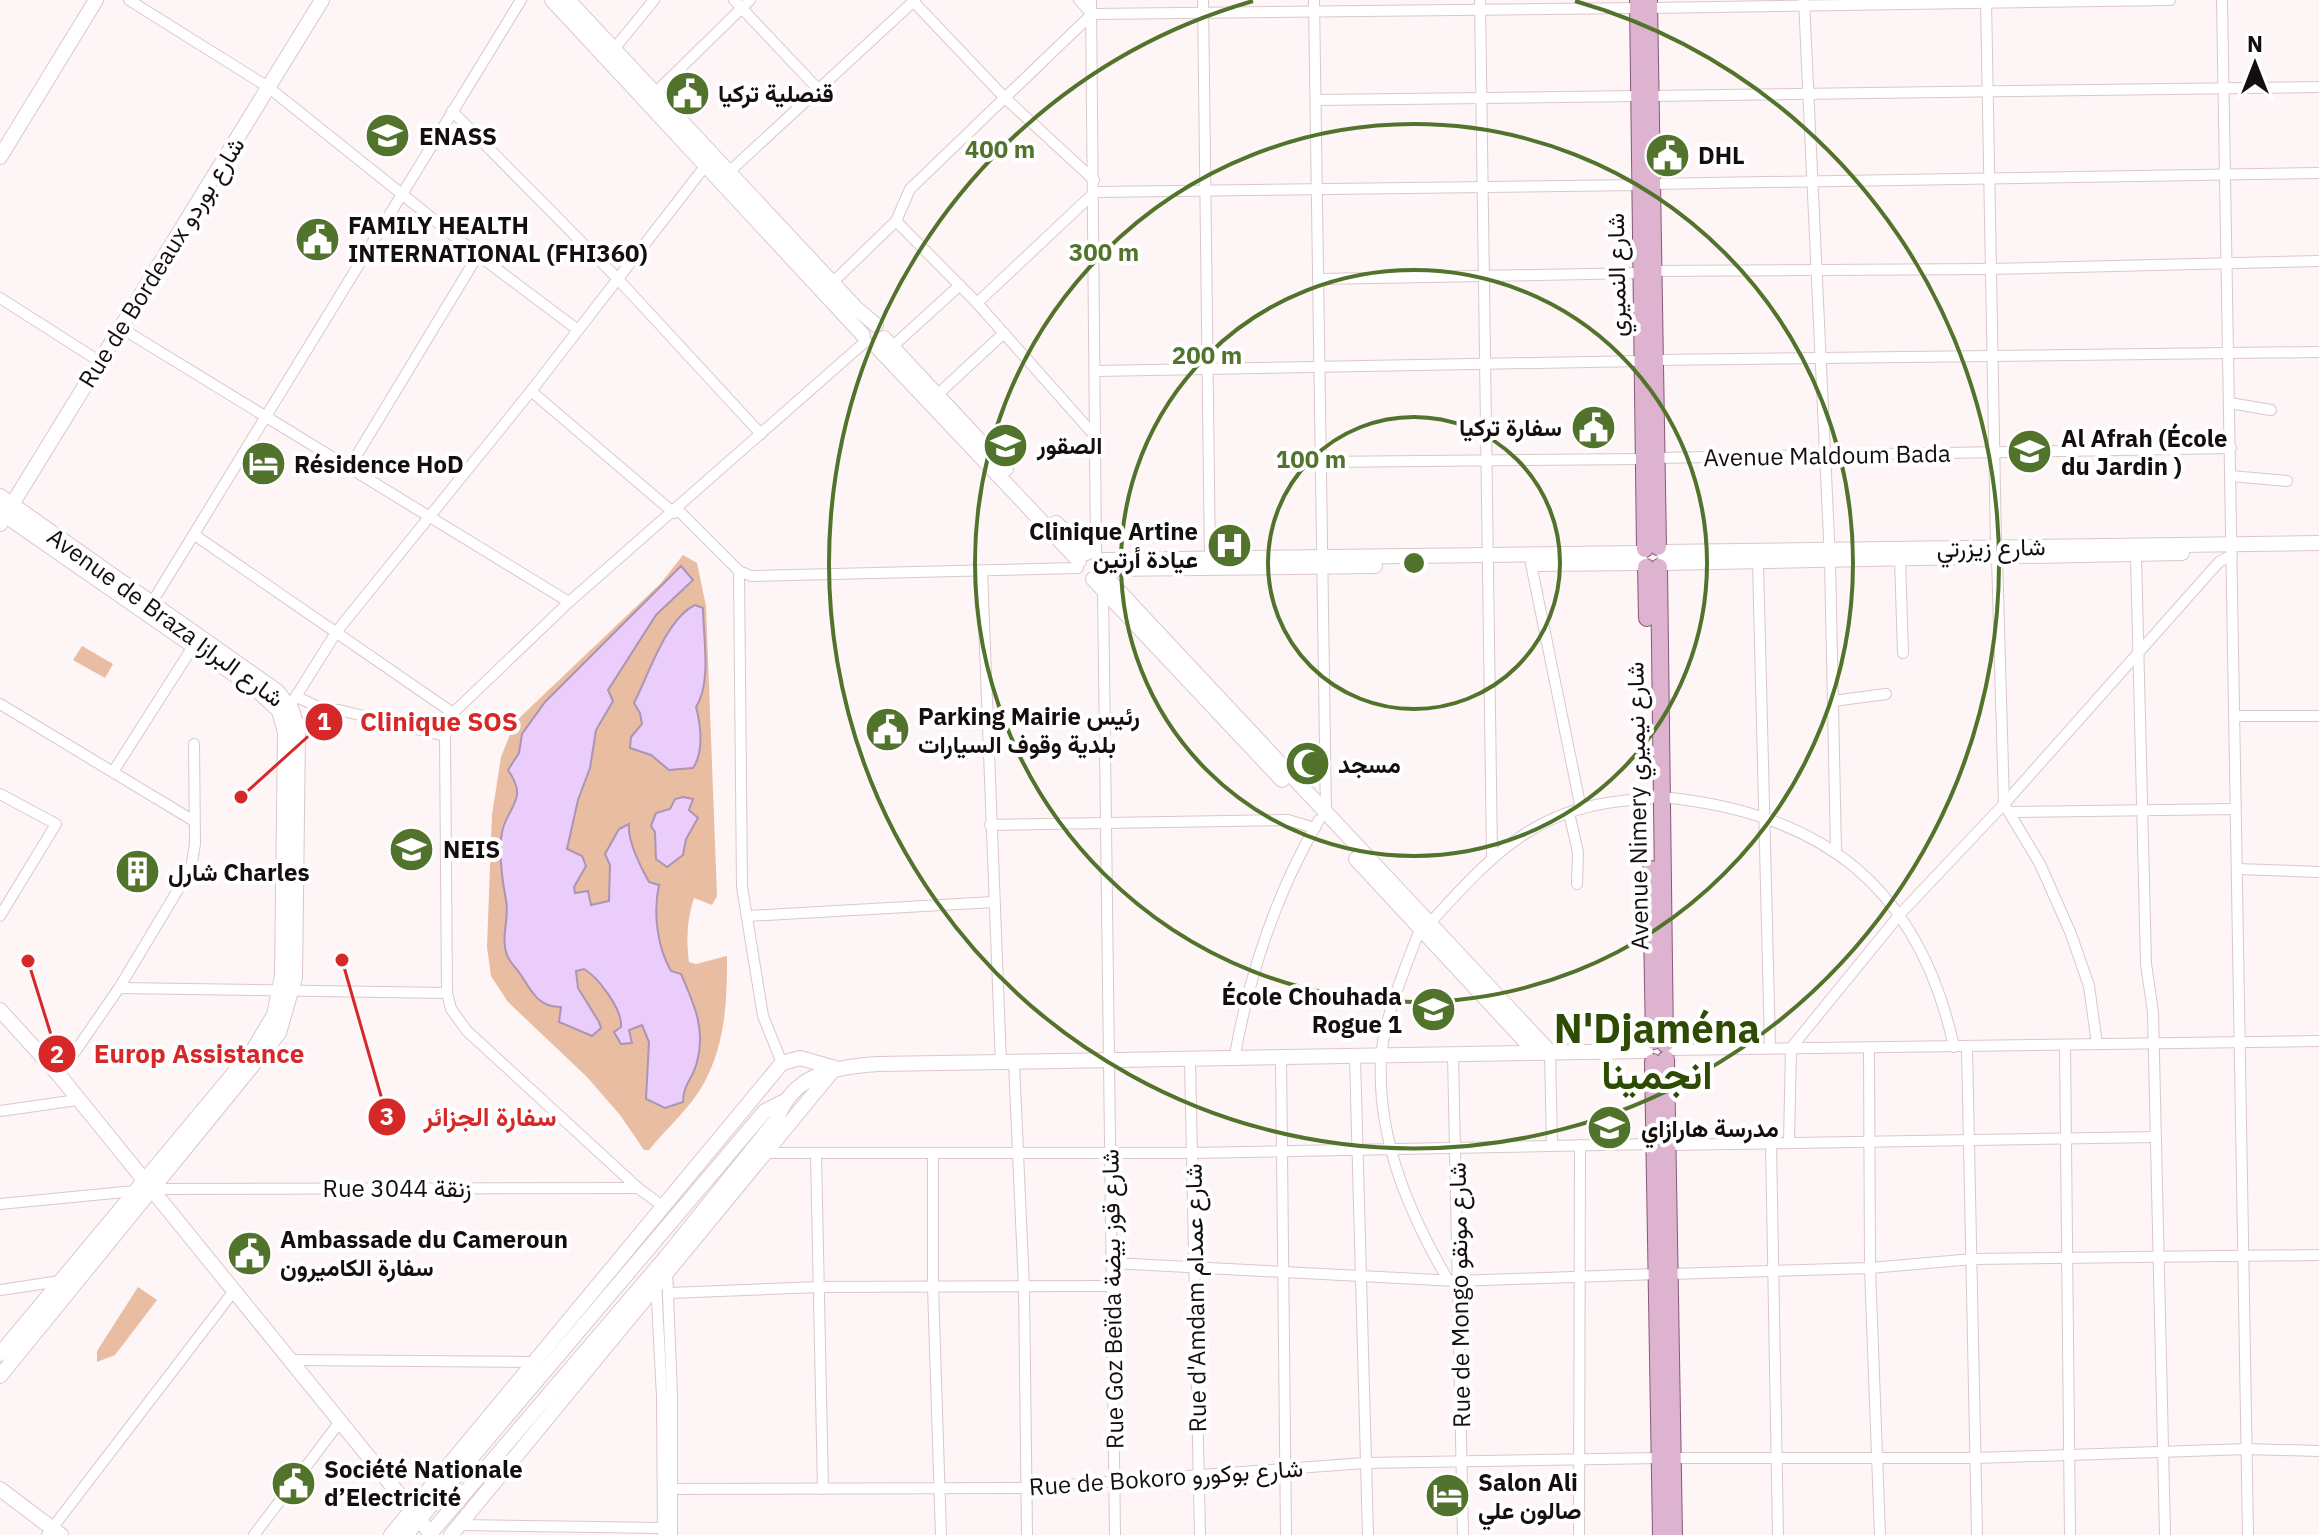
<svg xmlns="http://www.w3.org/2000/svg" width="2319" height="1535" font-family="'IBM Plex Sans',Vazirmatn,sans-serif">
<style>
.green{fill:#e8bda1}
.water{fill:#ebcdfb;stroke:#ab94b4;stroke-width:2}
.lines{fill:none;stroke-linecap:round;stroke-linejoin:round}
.street-casing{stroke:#dcc7cb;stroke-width:12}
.secondary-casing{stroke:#dcc7cb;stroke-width:16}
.primary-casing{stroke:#895878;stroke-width:18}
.street{stroke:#fff;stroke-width:10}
.secondary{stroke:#fff;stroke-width:14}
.primary{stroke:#ddb3d0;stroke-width:16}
.ring{fill:none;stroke:#51732b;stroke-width:4}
.labels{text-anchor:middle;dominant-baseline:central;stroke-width:8;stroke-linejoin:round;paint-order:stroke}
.poi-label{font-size:24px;font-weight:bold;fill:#150e0f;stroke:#fff;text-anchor:start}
.street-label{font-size:24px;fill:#150e0f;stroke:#fff}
.town-label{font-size:40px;font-weight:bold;fill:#2e4b03;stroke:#fff}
.centre{fill:#51732b;stroke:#fff;stroke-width:4}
.ring-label{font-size:24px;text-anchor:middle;font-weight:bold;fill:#51732b;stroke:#fff;stroke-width:8;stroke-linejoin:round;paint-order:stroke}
.leader{fill:none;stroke:#d62828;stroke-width:3}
.callout-dot{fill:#d62828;stroke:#fff;stroke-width:3}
.mark-label{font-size:24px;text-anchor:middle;font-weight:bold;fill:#fff}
.callout-label{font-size:26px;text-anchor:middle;font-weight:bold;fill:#d62828;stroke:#fff;stroke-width:8;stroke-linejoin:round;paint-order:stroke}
</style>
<rect width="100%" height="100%" fill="#fef5f7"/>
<g class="green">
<path d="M683 555 697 563 706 606 717 896 712 905 694 898C687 919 686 939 689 962L696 964 727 956C727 1000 726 1042 704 1083 691 1107 666 1129 649 1150H644L620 1115 587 1077 508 1002 491 976 487 947 492 815 501 757 515 722 661 583Z"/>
<polygon points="82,646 113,664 105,678 73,660"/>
<polygon points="138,1287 157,1300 115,1355 97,1362 97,1351"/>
</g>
<g class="water">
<path d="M681 566 693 580 656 615 608 690 613 701 596 730 590 768 578 800 567 849 582 856 586 866 574 887 575 893 588 891 591 905 609 901 610 865 605 854 619 829 629 824C627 840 641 868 649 882L659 885C653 912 657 947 671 971L681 974C694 1004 706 1029 697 1062 693 1079 683 1084 683 1102L665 1108 646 1099 649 1042 642 1025 629 1030 632 1043 621 1044 614 1032 621 1027C623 1010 598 977 584 969L576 971 578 988 599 1022 601 1028 592 1036 559 1022 561 1007C538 1007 532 992 521 975 517 969 510 963 507 955 500 937 510 918 506 900 502 879 498 854 502 832 508 805 529 800 508 770L519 753 522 734 545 702Z"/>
<path d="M695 605 703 608C703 636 712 682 696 707 701 725 704 752 693 768L669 770 651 755 630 748 631 737 642 724 640 713 634 703C649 674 666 619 695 605Z"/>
<polygon points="683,797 693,799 689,810 698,818 686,839 683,855 667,867 656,859 655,832 651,826 656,813 670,809 675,799"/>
</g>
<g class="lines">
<defs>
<g id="street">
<polyline points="129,0 268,87 478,255 578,330"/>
<polyline points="734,0 818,89"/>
<polyline points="912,0 1004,97 1094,180"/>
<polyline points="1079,0 1092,14"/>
<polyline points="1091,0 1096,554"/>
<polyline points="1203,0 1210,563"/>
<polyline points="1314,0 1326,814"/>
<polyline points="1480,0 1492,855"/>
<polyline points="1804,0 1830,560 1836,851"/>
<polyline points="1986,0 1996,546"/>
<polyline points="2222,0 2248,1535"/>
<polyline points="1649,8 2170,0"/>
<polyline points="614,49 654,0"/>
<polyline points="655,93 750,0"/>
<polyline points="1650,96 2319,87"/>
<polyline points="1316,100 1638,96"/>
<polyline points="452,111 616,277 761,434"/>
<polyline points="729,172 915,0"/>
<polyline points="1650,184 2319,173"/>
<polyline points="896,221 977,303 1095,436"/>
<polyline points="1652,271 1989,269 2319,261"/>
<polyline points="1318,279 1640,273"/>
<polyline points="832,283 896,221 910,189 1092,14 1638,8"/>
<polyline points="0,298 99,361"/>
<polyline points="977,303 1095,192 1639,185"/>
<polyline points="121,328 569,602"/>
<polyline points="893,346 960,285"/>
<polyline points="1653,360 2319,352"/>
<polyline points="1096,371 1641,361"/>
<polyline points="531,391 674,513"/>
<polyline points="937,395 1004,333"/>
<polyline points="2230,403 2271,410"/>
<polyline points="1655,458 2231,448"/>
<polyline points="1319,462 1643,459"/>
<polyline points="349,468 478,255"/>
<polyline points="2231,476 2287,481"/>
<polyline points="678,510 739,571 751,576 1078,568"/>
<polyline points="196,536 453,713"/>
<polyline points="2136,555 2146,964 2153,1012 2165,1535"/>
<polyline points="1997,557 2004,804 2040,864 2071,934 2089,986 2097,1044"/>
<polyline points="1900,559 1903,653"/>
<polyline points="1758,562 1770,1048"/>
<polyline points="1531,564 1581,809"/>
<polyline points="739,571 742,887 763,1016 782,1063"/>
<polyline points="982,571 1001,1064"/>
<polyline points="1103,589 1115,1535"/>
<polyline points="151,604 521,0"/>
<polyline points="297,697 327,711"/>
<polyline points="1833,701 1886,694"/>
<polyline points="0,704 194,821"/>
<polyline points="288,709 337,631 531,391 706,165"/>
<polyline points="2236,716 2319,716"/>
<polyline points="298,731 315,713 339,710 445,736"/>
<polyline points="113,772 192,648"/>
<polyline points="0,794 56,824 0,916"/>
<path d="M1661 797C1822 812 1919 886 1954 1047"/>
<polyline points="2010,812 2235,809"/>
<polyline points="1569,813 1578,852 1577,884"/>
<polyline points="990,825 1288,820 1315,828"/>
<polyline points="2237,869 2319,872"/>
<polyline points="747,916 994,902"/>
<path d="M1429 924C1498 848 1541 802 1650 799"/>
<path d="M1420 929C1406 966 1383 1020 1381 1059 1377 1139 1409 1213 1448 1280"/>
<polyline points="119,988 447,993"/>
<polyline points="2065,1046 2070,1535"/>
<polyline points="1967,1047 1977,1535"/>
<polyline points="1869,1049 1870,1268 1880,1535"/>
<polyline points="1668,1050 2319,1041"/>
<polyline points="1550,1052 1552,1145"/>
<polyline points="1453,1055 1463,1535"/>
<polyline points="1355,1057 1368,1535"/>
<polyline points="1281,1058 1286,1535"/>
<path d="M1234 1060C1249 975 1275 895 1319 820"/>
<polyline points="1190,1061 1200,1535"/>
<polyline points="1014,1063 1024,1287 1027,1535"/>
<polyline points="59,1075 119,988 191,868 195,844 194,744"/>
<polyline points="0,1111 77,1100"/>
<polyline points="1789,1142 1791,1048 1901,913 2004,804 2219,562 2232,555"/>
<polyline points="1771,1143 1778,1535"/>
<polyline points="1668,1145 2156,1137"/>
<polyline points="768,1153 1192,1153 1654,1144"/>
<polyline points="816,1154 823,1489"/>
<polyline points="933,1154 933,1287 941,1535"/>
<polyline points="0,1204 155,1189 638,1188"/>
<polyline points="664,1207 638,1188 467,1031 451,1009 447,993 445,736 453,713 569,602 866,341"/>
<polyline points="1112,1263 1456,1281 1657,1274"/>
<polyline points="667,1269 672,1396 672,1535"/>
<polyline points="1670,1274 1870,1268 1973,1259 2319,1255"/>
<polyline points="656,1282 662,1397 663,1535"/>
<polyline points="0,1290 60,1281"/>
<polyline points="669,1293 818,1287 1112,1286"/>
<polyline points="289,1360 537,1362"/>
<polyline points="1674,1458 1976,1458 2247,1449 2319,1451"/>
<polyline points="672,1489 1026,1488 1365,1463 1660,1458"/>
<polyline points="461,1525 663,1528"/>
<polyline points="47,1535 233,1292"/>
<polyline points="254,1535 339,1423"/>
<polyline points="1579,1535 1580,1145"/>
</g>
<g id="secondary">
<polyline points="552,0 863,335"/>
<polyline points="568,0 856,308 876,325"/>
<polyline points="0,157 96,0"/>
<polyline points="884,338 1006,469"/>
<polyline points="875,345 1079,561"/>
<polyline points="0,496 277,691 292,710 298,731 295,977 279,1033 0,1376"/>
<polyline points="0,512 258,691 279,711 285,732 282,976 274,1015 253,1050 0,1354"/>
<polyline points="1056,523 1087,553"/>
<polyline points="0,524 322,0"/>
<polyline points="1663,552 2319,543"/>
<polyline points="1103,560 1641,553"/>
<polyline points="1663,563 2182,553"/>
<polyline points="1536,564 1642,563"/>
<polyline points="1104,569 1375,566"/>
<polyline points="1102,573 1550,1052"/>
<polyline points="1093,579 1282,780"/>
<polyline points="1356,859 1536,1053"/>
<polyline points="0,1010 59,1075 432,1535"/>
<polyline points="0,1489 61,1535"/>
<polyline points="391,1535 782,1063 800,1058 835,1068 451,1535"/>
<polyline points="406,1535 765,1111 783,1102"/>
<path d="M429 1535 666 1257 777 1119C794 1073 834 1067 878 1064L1646 1051"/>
</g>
<g id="primary">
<polyline points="1638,0 1645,549"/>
<polyline points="1649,0 1658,547"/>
<polyline points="1646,567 1647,618"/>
<polyline points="1659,567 1665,1044"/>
<polyline points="1651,869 1654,1041"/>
<polyline points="1666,1059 1674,1535"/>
<polyline points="1653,1062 1661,1535"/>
</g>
</defs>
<use href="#street" class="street-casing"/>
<use href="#secondary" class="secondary-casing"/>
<use href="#primary" class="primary-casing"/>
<use href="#street" class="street"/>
<use href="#secondary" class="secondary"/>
<use href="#primary" class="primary"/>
</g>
<g class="ring">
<circle cx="1414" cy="563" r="146"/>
<circle cx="1414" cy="563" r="293"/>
<circle cx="1414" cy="563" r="439"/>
<path d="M1575 1A585 585 0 1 1 1253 1"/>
</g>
<defs>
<symbol id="civic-disc" viewBox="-11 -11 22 22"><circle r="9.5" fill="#51732b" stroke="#fff"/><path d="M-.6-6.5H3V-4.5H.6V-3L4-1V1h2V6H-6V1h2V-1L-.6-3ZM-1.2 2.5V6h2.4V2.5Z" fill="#fff"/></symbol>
<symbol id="university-disc" viewBox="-11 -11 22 22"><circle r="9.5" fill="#51732b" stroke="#fff"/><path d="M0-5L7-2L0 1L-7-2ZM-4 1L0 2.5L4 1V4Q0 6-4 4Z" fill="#fff"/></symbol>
<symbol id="school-disc" viewBox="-11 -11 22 22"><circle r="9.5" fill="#51732b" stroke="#fff"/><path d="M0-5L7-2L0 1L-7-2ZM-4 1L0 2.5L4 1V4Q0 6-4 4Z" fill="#fff"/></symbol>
<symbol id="hotel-disc" viewBox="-11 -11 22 22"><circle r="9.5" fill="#51732b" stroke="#fff"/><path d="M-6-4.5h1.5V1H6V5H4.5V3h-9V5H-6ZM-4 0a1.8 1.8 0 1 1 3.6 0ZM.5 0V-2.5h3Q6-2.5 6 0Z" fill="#fff"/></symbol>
<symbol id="hospital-disc" viewBox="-11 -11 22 22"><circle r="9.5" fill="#51732b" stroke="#fff"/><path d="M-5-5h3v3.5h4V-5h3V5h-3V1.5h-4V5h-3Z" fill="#fff"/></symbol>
<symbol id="mosque-disc" viewBox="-11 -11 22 22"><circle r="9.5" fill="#51732b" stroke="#fff"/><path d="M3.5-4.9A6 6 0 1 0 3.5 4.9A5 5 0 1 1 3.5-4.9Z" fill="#fff"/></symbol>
<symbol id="building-disc" viewBox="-11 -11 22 22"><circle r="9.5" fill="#51732b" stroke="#fff"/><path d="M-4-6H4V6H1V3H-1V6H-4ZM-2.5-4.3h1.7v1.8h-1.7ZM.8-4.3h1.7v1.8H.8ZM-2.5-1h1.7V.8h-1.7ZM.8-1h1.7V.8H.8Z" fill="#fff"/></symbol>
</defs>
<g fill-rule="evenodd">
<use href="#civic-disc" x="662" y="68" width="51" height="51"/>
<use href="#university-disc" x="362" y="110" width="51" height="51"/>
<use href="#civic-disc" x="1642" y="130" width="51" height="51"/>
<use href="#civic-disc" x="292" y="214" width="51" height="51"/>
<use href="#civic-disc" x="1568" y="402" width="51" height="51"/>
<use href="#school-disc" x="980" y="420" width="51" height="51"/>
<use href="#school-disc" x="2004" y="426" width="51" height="51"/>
<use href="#hotel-disc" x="238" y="438" width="51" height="51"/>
<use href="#hospital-disc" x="1204" y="520" width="51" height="51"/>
<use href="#civic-disc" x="862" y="704" width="51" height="51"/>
<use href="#mosque-disc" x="1282" y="738" width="51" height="51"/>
<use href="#school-disc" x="386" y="824" width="51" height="51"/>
<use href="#building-disc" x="112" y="846" width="51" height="51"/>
<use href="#school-disc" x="1408" y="984" width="51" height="51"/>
<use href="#school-disc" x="1584" y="1102" width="51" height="51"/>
<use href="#civic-disc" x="224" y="1228" width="51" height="51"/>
<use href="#civic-disc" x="268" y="1458" width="51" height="51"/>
<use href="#hotel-disc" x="1422" y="1470" width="51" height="51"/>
</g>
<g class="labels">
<g class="poi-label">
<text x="718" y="93">قنصلية تركيا</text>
<text x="419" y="136">ENASS</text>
<text x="1698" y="155">DHL</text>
<text x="348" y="225">FAMILY HEALTH<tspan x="348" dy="28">INTERNATIONAL (FHI360)</tspan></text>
<text x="1562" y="427" text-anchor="end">سفارة تركيا</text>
<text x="2061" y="438">Al Afrah (École<tspan x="2061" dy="28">du Jardin )</tspan></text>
<text x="1037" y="445">الصقور</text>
<text x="294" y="464">Résidence HoD</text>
<text x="1198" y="531" text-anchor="end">Clinique Artine<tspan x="1198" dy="28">عيادة أرتين</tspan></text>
<text x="918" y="716">Parking Mairie رئيس<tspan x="918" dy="28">بلدية وقوف السيارات</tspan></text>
<text x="1338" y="764">مسجد</text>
<text x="443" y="849">NEIS</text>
<text x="168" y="872">شارل Charles</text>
<text x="1402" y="996" text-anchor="end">École Chouhada<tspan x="1402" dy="28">Rogue 1</tspan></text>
<text x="1641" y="1128">مدرسة هارازاي</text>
<text x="280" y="1239">Ambassade du Cameroun<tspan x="280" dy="28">سفارة الكاميرون</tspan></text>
<text x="324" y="1469">Société Nationale<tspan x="324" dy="28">d’Electricité</tspan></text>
<text x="1478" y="1482">Salon Ali<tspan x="1478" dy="28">صالون علي</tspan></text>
</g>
<g class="street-label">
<text transform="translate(161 262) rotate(-58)">Rue de Bordeaux شارع بوردو</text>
<text transform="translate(1616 275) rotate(-91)">شارع النميري</text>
<text transform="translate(1827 455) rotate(-1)">Avenue Maldoum Bada</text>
<text transform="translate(1991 547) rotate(-1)">شارع زيزرتي</text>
<text transform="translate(166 617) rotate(36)">Avenue de Braza شارع البرازا</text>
<text transform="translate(1637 806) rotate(-91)">Avenue Nimery شارع نيميري</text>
<text x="397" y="1188">Rue 3044 زنقة</text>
<text transform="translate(1459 1295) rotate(-91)">Rue de Mongo شارع مونقو</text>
<text transform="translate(1195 1298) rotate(-91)">Rue d'Amdam شارع عمدام</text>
<text transform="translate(1112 1299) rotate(-91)">Rue Goz Beïda شارع قوز بيضة</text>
<text transform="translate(1166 1477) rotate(-4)">Rue de Bokoro شارع بوكورو</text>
</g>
<g class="town-label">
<text x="1657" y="1028">N'Djaména<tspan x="1657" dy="46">انجمينا</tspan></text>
</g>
</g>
<circle cx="1414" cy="563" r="12" class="centre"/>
<g class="ring-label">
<text x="1000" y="158">400 m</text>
<text x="1104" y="261">300 m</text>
<text x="1207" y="364">200 m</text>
<text x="1311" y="468">100 m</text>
</g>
<path class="leader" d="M241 797L324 722M28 961L57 1054M342 960L387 1117"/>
<g class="callout-dot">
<circle cx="241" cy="797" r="8"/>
<circle cx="28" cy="961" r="8"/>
<circle cx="342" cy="960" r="8"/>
<circle cx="324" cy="722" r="20"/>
<circle cx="57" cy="1054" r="20"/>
<circle cx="387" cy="1117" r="20"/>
</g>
<g class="mark-label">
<text x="324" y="730">1</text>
<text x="57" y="1063">2</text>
<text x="387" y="1125">3</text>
</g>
<g class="callout-label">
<text x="439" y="731">Clinique SOS</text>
<text x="199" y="1063">Europ Assistance</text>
<text x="490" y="1126">سفارة الجزائر</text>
</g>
<g transform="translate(2255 64)" stroke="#ffffff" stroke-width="6" paint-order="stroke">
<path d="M0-6L14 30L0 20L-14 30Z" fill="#150e0f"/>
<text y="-12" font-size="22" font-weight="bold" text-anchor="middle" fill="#150e0f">N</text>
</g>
</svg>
